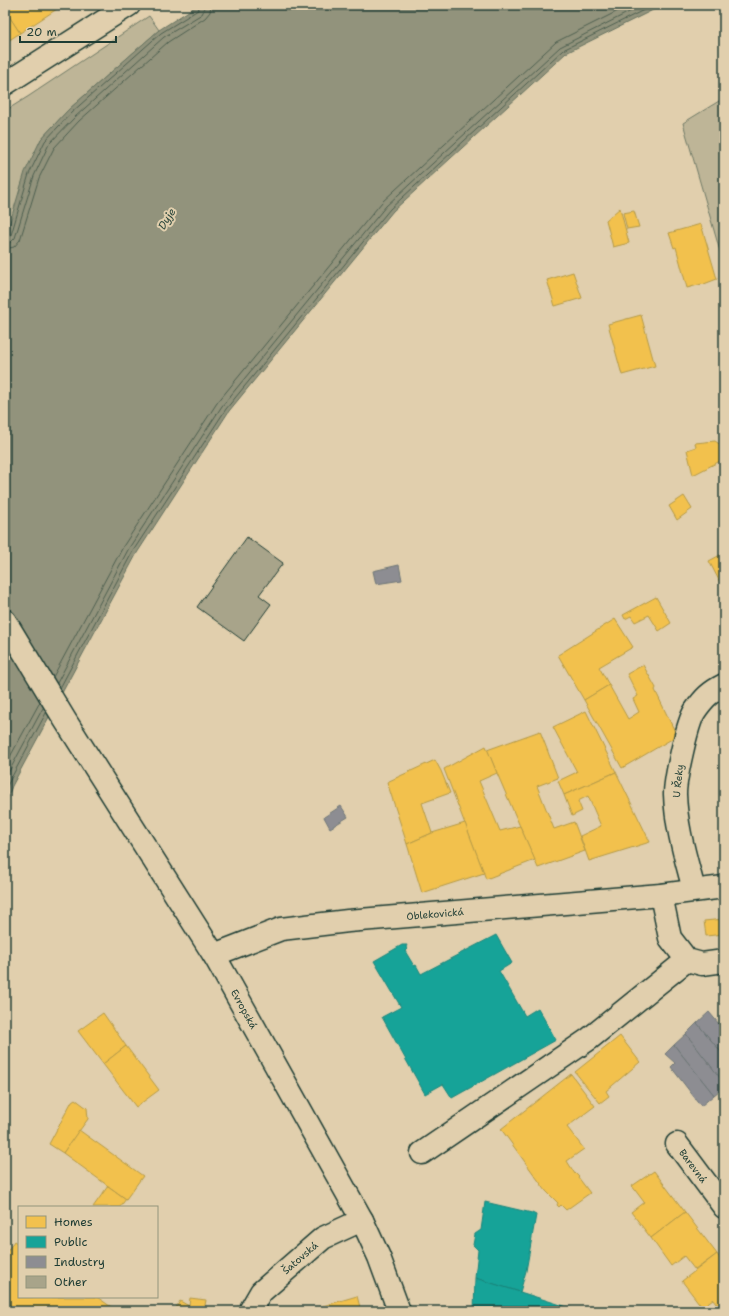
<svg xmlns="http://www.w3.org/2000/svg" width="729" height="1316" font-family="'Shantell Sans',sans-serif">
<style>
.green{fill:#beb597;stroke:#6e7966}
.water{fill:#92937b;stroke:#64715f}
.homes{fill:#f2c14e;stroke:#b39946}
.public{fill:#17a398;stroke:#19847a}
.industry{fill:#8d8d92;stroke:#6c7576}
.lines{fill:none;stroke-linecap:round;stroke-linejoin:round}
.shore{stroke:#4d5f50;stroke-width:1}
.building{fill:#a8a48a;stroke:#1f3d34}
.minor-casing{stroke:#1f3d34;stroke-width:25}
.major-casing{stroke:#1f3d34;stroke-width:25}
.minor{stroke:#e1cfad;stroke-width:22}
.major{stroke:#e1cfad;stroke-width:22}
.labels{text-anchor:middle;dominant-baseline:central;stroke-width:4;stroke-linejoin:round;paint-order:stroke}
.street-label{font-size:10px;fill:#1f3d34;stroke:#e1cfad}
.water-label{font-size:11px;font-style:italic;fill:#2a463b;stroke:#e1cfad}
</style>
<rect width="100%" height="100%" fill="#e1cfad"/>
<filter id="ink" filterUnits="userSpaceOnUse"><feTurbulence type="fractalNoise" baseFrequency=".025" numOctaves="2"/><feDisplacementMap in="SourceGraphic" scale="8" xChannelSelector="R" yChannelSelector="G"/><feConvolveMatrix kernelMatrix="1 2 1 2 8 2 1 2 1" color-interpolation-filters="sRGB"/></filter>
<g filter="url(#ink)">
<g class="green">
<polygon points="149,16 159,30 68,110 41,139 5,239 5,111 29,96"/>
<polygon points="724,98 724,265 683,123"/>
</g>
<polygon class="water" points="198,5 663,5 566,53 393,211 229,411 137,553 12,786 5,805 5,239 25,172 41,139 68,110 159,30"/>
<g class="homes">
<polygon points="5,5 54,5 57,9 20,33 5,10"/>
<polygon points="5,10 20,33 5,43"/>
<polygon points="620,208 629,243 613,247 606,220"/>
<polygon points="634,211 639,227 627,229 623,213"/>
<polygon points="701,224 717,279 704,284 703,285 702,284 687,288 676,247 674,248 669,233"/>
<polygon points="573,272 582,298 555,306 547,280"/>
<polygon points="641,315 655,366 622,375 608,324"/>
<polygon points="715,441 724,447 724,459 693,475 687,450 696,447 695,443"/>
<polygon points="684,496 692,509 677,520 669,506"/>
<polygon points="724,553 724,590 709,561"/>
<polygon points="656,597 671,623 659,631 649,615 635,622 631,616 625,619 623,615"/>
<polygon points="615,619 633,647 599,667 609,685 584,700 558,655"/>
<polygon points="643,665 656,688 655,690 677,736 622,768 584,700 609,685 628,719 639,712 633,699 638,696 627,674"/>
<polygon points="586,711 616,772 564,795 558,781 577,772 553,727"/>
<polygon points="540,731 558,778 537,786 554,829 574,822 585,851 538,868 487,750"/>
<polygon points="486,746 497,773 479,781 500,831 520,826 535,860 486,879 444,769"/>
<polygon points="435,760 441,771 450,793 422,803 432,833 407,844 387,782"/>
<polygon points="616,772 650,842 589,861 580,836 601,826 588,796 578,801 582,811 572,816 564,795"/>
<polygon points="465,823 484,873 422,893 407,844 432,833"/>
<polygon points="724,919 724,934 706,936 704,921"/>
<polygon points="103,1013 126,1046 103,1064 78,1031"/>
<polygon points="620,1036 640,1062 606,1091 609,1096 600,1103 575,1072"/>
<polygon points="126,1046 159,1090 136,1107 103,1064"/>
<polygon points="571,1074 595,1106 567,1127 584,1149 567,1161 575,1174 576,1173 579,1176 578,1177 590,1193 566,1210 561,1205 559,1207 557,1205 558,1203 546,1191 501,1129"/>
<polygon points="75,1099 87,1108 88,1119 63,1153 49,1144 72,1101"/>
<polygon points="79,1130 143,1176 126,1199 63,1153"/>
<polygon points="654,1171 685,1212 651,1238 631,1212 644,1202 632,1186"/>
<polygon points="108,1186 126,1199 120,1207 93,1207"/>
<polygon points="685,1212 717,1254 695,1270 684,1256 671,1266 651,1238"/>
<polygon points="14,1241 19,1244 19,1297 97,1297 117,1311 18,1311 5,1302 5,1255"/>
<polygon points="717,1254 724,1264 724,1311 722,1311 713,1299 702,1307 682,1281"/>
<polygon points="357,1296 361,1311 306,1311"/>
<polygon points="190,1298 206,1300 204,1311 174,1311 180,1301 189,1306"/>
</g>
<g class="public">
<polygon points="496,935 512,963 499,971 525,1016 538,1008 556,1040 452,1098 443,1084 425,1094 382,1017 401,1007 374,961 402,945 407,945 406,947 407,949 405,951 414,966 416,965 421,974"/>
<polygon points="485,1202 532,1213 536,1215 526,1271 520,1292 475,1278 478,1250 473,1245 475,1234 481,1230"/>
<polygon points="475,1278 520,1292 580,1311 474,1311"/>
</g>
<g class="industry">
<polygon points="399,565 402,580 376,584 373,571"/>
<polygon points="341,806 348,817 330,828 324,817"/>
<polygon points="709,1012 724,1030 724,1056 697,1023"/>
<polygon points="697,1023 724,1056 724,1083 686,1034"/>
<polygon points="686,1034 724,1083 724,1087 714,1095 674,1045"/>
<polygon points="674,1045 714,1095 701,1106 671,1067 675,1063 665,1054"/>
</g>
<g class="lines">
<g class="shore">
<polyline points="5,238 8,238 11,235 29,174 45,141 71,113 161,33 198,10 200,5"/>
<polyline points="5,243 11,242 15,238 34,176 49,144 75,117 164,37 202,14 204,10 205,5"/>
<polyline points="5,249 14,247 20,240 39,178 54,148 79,121 168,42 205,18 210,12 211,5"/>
<polyline points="53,677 124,545 217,403 382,202 556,42 630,5"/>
<polyline points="57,683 129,548 222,406 386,206 560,47 643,5"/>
<polyline points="60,688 133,551 226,409 390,209 563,50 654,5"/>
<polyline points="5,766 40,702"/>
<polyline points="5,779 43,708"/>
<polyline points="5,793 8,784 46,713"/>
</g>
</g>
<polygon class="building" points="247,537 283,563 259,595 271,604 244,641 197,607"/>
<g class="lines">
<defs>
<g id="minor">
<polyline points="5,84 129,5"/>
<path d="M694 890C686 859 676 827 675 794 675 780 687 723 695 711 704 698 710 692 724 685"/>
<polyline points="661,895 670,938 687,960 702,964 724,961"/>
<polyline points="214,955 281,929 348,921 661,895 724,887"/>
<polyline points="677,1144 724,1207"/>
<polyline points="422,1153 589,1039 687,960"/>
</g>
<g id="major">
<polyline points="5,621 65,720 214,955 362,1220 379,1257 399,1311"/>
<polyline points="250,1311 261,1292 323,1238 362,1220"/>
</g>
</defs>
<use href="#minor" class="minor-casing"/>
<use href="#major" class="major-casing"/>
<use href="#minor" class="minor"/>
<use href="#major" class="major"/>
</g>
</g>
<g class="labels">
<g class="street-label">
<text transform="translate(678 781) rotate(-84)">U Řeky</text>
<text transform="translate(435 914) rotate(-5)">Oblekovická</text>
<text transform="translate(244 1009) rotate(61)">Evropská</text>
<text transform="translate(693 1166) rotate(53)">Barevná</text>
<text transform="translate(300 1258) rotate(-41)">Šatovská</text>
</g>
<g class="water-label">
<text transform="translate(167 219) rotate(-58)">Dyje</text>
</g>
</g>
<rect width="729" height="1316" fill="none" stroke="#e1cfad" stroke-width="20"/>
<rect x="10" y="10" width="709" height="1296" fill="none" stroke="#1f3d34" stroke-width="1.5" filter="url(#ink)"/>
<rect x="18" y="1206" width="140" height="92" fill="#e1cfad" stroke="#93957d"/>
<rect x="26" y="1216" width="20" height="12" fill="#f2c14e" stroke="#93957d"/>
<text x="54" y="1226" font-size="12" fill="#1f3d34">Homes</text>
<rect x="26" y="1236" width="20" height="12" fill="#17a398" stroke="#93957d"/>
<text x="54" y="1246" font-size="12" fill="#1f3d34">Public</text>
<rect x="26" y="1256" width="20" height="12" fill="#8d8d92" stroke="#93957d"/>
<text x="54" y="1266" font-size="12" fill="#1f3d34">Industry</text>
<rect x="26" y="1276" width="20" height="12" fill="#a8a48a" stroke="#93957d"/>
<text x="54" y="1286" font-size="12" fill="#1f3d34">Other</text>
<path d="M20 36v6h96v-6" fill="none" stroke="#1f3d34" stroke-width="2"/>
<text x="26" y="36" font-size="12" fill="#1f3d34" stroke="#e1cfad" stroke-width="3" paint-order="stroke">20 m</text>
</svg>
